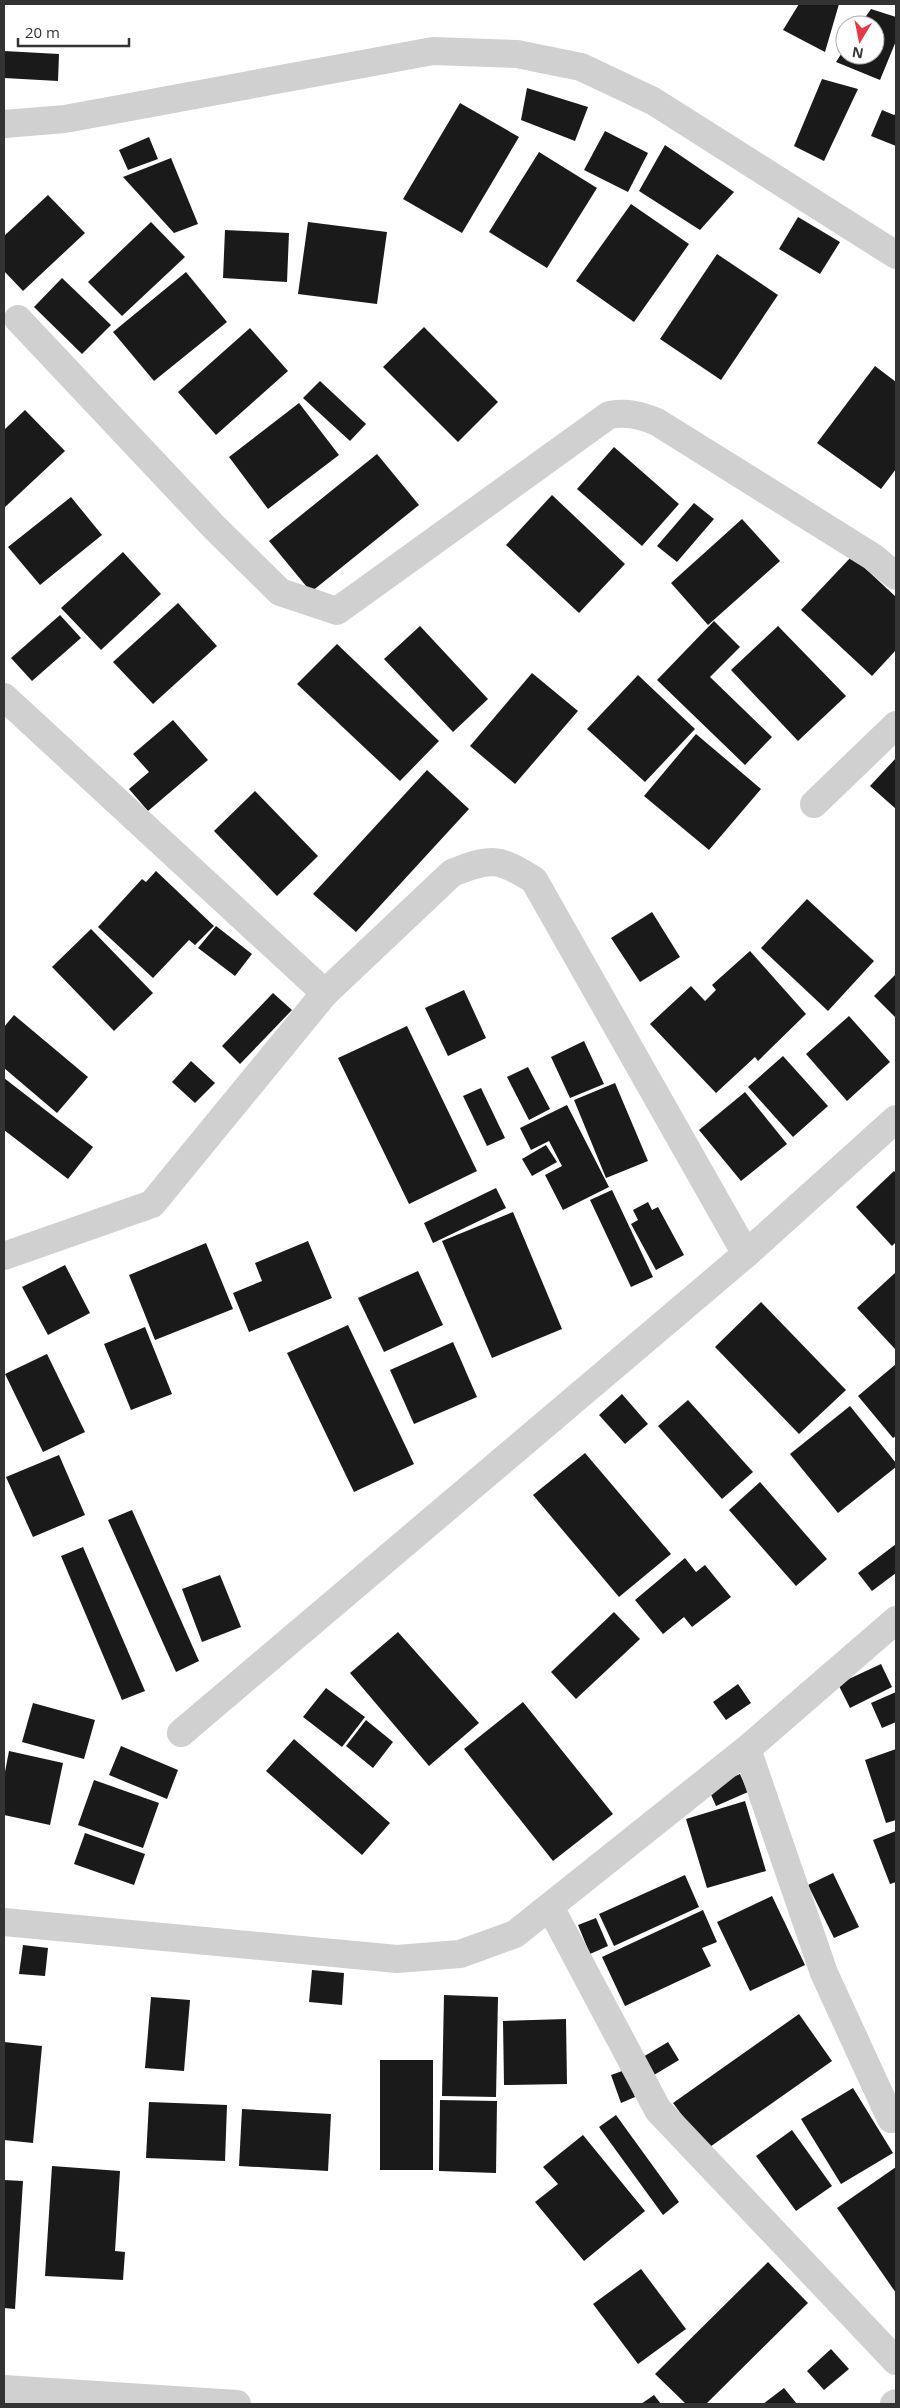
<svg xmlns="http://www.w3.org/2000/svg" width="900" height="2408" font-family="'Open Sans',sans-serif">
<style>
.building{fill:#1a1a1a}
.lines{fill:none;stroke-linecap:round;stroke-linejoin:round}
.street{stroke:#d0d0d0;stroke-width:28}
</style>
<rect width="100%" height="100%" fill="#fff"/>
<g class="building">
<polygon points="799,4 839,4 825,52 783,30"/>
<polygon points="871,9 896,17 896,41 880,80 836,62 845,48 845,55 875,55 875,25 860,25"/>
<polygon points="4,51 59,54 58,81 4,78"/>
<polygon points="822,79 858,89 824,161 794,146"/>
<polygon points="527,88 588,107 575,141 521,120"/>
<polygon points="460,103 519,137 462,233 403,199"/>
<polygon points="882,110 894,115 896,113 896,146 871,136"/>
<polygon points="605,131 648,153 628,192 584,170"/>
<polygon points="149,137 158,159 128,170 119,150"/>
<polygon points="665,145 734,192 700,230 639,191"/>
<polygon points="539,152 597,188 547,268 489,232"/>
<polygon points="171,158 198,224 174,233 123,177"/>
<polygon points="48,195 85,233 23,291 4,271 4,236"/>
<polygon points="631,204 689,244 634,322 576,281"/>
<polygon points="798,217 840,242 820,274 779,249"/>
<polygon points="151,222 185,257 122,316 88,282"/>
<polygon points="308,222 387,232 377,304 298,294"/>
<polygon points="225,230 289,233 287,282 223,278"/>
<polygon points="717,254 778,295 721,380 660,339"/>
<polygon points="186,272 227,322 154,381 113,332"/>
<polygon points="62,278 111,325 82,354 34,307"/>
<polygon points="424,327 498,402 458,442 383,367"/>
<polygon points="250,328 288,371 216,435 178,392"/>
<polygon points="875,366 896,382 896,469 881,489 817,443"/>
<polygon points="320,381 366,424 350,441 303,398"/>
<polygon points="299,403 339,455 268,509 229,457"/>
<polygon points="25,410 65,451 4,508 4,430"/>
<polygon points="614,447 679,504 642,546 577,489"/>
<polygon points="377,454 419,505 311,592 269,541"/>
<polygon points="552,495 625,564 579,613 506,545"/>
<polygon points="71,497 102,535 40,585 8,547"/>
<polygon points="694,503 714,519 677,562 657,546"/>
<polygon points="742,519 780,561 708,625 671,583"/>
<polygon points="123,552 161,594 101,650 61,608"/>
<polygon points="852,556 896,597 896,650 872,676 801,610"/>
<polygon points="178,603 217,646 153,704 113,662"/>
<polygon points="60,615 81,638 32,681 11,658"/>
<polygon points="714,621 740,647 710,677 772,737 745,765 657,680"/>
<polygon points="420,626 488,699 453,732 384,659"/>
<polygon points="778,626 846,696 798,741 731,670"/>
<polygon points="337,644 439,741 400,781 297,684"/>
<polygon points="532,673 578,711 515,784 470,746"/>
<polygon points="638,675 695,729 645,782 587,729"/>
<polygon points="173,720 208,760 148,811 129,789 149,772 133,754"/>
<polygon points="696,734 761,789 709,850 644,796"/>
<polygon points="896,758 896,809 870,786"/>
<polygon points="427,770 469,809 356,932 313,894"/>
<polygon points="255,791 318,856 277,896 214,831"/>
<polygon points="156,871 214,926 195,945 189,940 153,978 98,927 142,879 146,882"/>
<polygon points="807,899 874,961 828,1011 761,948"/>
<polygon points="652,912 680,957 640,982 611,938"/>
<polygon points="216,926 252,954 235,976 198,948"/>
<polygon points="91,929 153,993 114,1031 52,967"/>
<polygon points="750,951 806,1014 758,1061 755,1057 716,1093 650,1024 691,986 705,1001 716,990 712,985"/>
<polygon points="896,974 896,1018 874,996"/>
<polygon points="464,990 486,1038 448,1056 425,1008"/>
<polygon points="273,993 292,1010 240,1064 222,1046"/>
<polygon points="14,1015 88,1077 57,1113 4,1068 4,1027"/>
<polygon points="849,1016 890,1062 847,1101 806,1054"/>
<polygon points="407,1026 477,1171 409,1204 338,1058"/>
<polygon points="584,1041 604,1084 570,1098 551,1057"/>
<polygon points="783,1056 828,1106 793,1137 748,1087"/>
<polygon points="191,1061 215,1083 195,1103 172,1082"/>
<polygon points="528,1067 550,1109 529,1120 507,1077"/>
<polygon points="4,1078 93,1147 68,1179 4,1130"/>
<polygon points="615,1083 648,1161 606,1178 574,1100"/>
<polygon points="481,1088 505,1138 487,1146 463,1096"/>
<polygon points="745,1092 787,1144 741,1181 699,1130"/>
<polygon points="567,1105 609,1187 563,1210 545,1175 562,1166 549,1141 531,1150 520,1128"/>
<polygon points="546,1145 557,1162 532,1176 522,1159"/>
<polygon points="894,1171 896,1173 896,1242 892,1246 856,1207"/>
<polygon points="496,1188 506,1208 433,1243 424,1223"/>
<polygon points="612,1190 653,1277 631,1287 590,1200"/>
<polygon points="648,1202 652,1210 658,1207 684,1255 656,1270 631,1224 638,1220 633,1210"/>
<polygon points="513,1212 562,1329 492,1358 442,1241"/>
<polygon points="308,1241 332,1298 249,1332 233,1293 262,1281 255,1263"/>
<polygon points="206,1243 233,1309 155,1340 129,1275"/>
<polygon points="65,1265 90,1313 48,1335 22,1287"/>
<polygon points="418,1271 443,1325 384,1352 358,1298"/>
<polygon points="896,1272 896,1347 895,1349 857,1308"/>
<polygon points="761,1302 846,1390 799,1434 715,1347"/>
<polygon points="348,1325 414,1464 354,1492 287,1353"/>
<polygon points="145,1327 172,1394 131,1410 104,1344"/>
<polygon points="453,1342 477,1397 414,1424 390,1370"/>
<polygon points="47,1354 85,1432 43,1452 5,1374"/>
<polygon points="896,1364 896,1436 893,1438 858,1396"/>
<polygon points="622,1394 648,1424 625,1444 599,1415"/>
<polygon points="688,1400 753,1472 722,1499 658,1426"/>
<polygon points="850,1406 896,1463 896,1467 838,1513 790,1454"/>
<polygon points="585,1453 671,1554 619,1597 533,1495"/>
<polygon points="59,1455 85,1515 33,1537 6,1477"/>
<polygon points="760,1482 827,1559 796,1586 729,1510"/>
<polygon points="132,1510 199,1661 176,1672 108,1520"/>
<polygon points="896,1544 896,1573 872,1591 858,1573"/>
<polygon points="83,1547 145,1691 122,1700 61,1556"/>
<polygon points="685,1558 696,1572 705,1565 731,1597 692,1627 684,1617 663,1634 635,1600"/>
<polygon points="220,1575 241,1627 202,1642 182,1589"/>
<polygon points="614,1612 640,1639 576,1699 551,1672"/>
<polygon points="398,1632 479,1723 429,1766 350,1673"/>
<polygon points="881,1664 892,1687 850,1708 838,1684"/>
<polygon points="738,1684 751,1703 726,1720 713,1702"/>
<polygon points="326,1688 365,1717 342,1747 303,1717"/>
<polygon points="896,1692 896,1722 882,1728 871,1703"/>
<polygon points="523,1702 613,1814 553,1861 464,1749"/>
<polygon points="33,1703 95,1720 84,1759 22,1742"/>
<polygon points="366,1720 393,1742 373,1768 346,1746"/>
<polygon points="294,1739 390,1823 362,1855 266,1771"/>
<polygon points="121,1746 178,1770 167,1799 109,1775"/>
<polygon points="896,1749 896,1820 886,1823 865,1760"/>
<polygon points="9,1751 63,1763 50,1825 4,1815 4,1777"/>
<polygon points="740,1774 748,1792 716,1806 708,1788"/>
<polygon points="94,1780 159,1803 143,1848 78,1825"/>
<polygon points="745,1801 766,1871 707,1888 686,1819"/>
<polygon points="896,1831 896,1882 890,1884 873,1840"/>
<polygon points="85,1833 145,1854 134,1885 74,1864"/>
<polygon points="833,1873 859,1927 834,1938 808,1885"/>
<polygon points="685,1875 699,1907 614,1946 599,1914"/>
<polygon points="772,1896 805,1965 750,1991 717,1922"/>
<polygon points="703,1910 717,1942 702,1948 711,1966 625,2006 602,1957"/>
<polygon points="596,1918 608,1946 590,1954 578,1925"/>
<polygon points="23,1945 48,1948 45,1976 19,1974"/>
<polygon points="312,1970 344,1973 342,2005 309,2002"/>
<polygon points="444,1995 498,1997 496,2097 442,2096"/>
<polygon points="151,1997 190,2000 184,2071 145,2068"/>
<polygon points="799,2014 832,2061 707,2149 673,2103"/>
<polygon points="566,2019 567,2084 504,2085 503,2021"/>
<polygon points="4,2042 42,2046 33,2143 4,2140"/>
<polygon points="668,2042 679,2060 654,2075 643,2057"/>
<rect x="380" y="2060" width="53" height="110"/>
<polygon points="625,2070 635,2097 621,2103 611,2075"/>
<polygon points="853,2088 893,2153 841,2184 801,2119"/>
<polygon points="440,2100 497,2101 496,2173 439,2171"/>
<polygon points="149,2102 227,2105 225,2161 146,2158"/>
<polygon points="242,2109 331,2114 328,2171 239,2166"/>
<polygon points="616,2115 679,2202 663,2215 599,2127"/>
<polygon points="792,2130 832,2186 796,2211 756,2156"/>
<polygon points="583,2135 645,2211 584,2261 535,2202 558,2184 543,2167"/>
<polygon points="52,2166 120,2171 115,2251 125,2252 123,2280 45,2276"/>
<polygon points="896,2167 896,2293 837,2208"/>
<polygon points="4,2180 23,2181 15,2309 4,2308"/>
<polygon points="768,2262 808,2303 706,2404 686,2404 655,2374"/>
<polygon points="641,2269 686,2329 638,2364 593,2304"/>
<polygon points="831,2349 849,2369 824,2390 807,2371"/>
<polygon points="784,2388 797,2404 763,2404"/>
<polygon points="654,2395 661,2404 641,2404"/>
</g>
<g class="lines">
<g class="street">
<polyline points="4,124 65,119 433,51 517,54 581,67 653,101 896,255"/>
<path d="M18 319 214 527 280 592 337 611 609 415C628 412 640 415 657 422L873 557 896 576"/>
<polyline points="4,697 325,993"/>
<polyline points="814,804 896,725"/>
<path d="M4 1256 152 1204 325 993 452 873C491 857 499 858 534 880L746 1254"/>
<polyline points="181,1733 746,1254 896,1119"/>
<polyline points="747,1749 824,1973 891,2119"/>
<polyline points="550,1907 658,2110 896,2361"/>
<polyline points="4,1922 397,1959 460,1954 515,1934 747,1749 896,1620"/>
<polyline points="4,2389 237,2404"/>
<polyline points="894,2404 896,2403"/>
</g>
</g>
<rect width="900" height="2408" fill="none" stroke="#333333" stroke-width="10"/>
<g transform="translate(860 40) rotate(190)"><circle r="24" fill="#ffffff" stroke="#adadad"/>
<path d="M0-4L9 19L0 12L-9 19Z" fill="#e63946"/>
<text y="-8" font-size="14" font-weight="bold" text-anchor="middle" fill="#333333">N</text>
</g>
<path d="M18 38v8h111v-8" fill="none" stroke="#333333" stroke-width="2.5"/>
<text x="25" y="38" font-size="15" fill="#333333" stroke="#ffffff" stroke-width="4" paint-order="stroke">20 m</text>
</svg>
